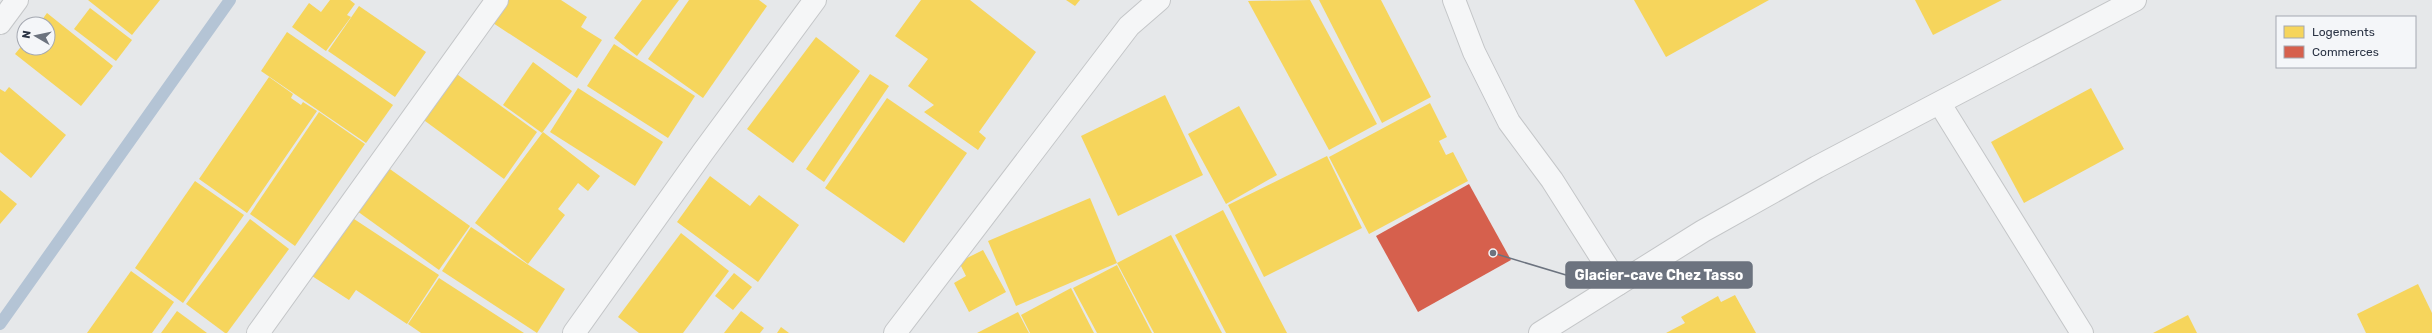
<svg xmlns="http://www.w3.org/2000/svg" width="2432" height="333" font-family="Rubik,sans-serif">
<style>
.homes{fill:#f6d55c}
.shops{fill:#d6604d}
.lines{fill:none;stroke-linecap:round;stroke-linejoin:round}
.stream{stroke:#b4c4d5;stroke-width:12}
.minor-casing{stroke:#c4c6c8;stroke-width:24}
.minor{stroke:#f5f6f7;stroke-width:22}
.leader{fill:none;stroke:#6c737f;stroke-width:1.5}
.callout-dot{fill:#6c737f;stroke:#f4f6f9;stroke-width:1.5}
.callout{fill:#6c737f;stroke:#6c737f;stroke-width:1.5}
.callout-label{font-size:14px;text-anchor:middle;font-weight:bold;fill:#fff}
</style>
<rect width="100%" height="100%" fill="#e6e8ea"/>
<g class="homes">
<polygon points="88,0 160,0 132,35"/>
<polygon points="330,0 350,0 355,4 347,15 351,17 326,51 292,27 309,3 321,12"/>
<polygon points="507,0 561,0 587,17 581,27 602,40 577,78 493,23"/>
<polygon points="642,0 679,0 637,56 614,38"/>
<polygon points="689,0 759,0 767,6 703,98 648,59"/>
<polygon points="921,0 970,0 1036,52 979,132 986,138 978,150 924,112 934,105 908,86 928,59 895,36"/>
<polygon points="1066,0 1080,0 1075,6"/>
<polygon points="1310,0 1377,124 1329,150 1248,1"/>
<polygon points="1319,0 1381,0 1431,97 1382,123"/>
<polygon points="1634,0 1769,0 1666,57"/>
<polygon points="1915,0 2002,0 1933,35"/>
<polygon points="359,6 426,52 395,97 328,51"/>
<polygon points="90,8 132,40 116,61 74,29"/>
<polygon points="47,13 113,66 81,106 15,54 24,43 24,48 48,48 48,24 39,24"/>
<polygon points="287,32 393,105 366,143 261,71"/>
<polygon points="816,37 860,71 793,163 747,129"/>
<polygon points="614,44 695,96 668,138 587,86"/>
<polygon points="533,62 572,91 542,133 503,105"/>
<polygon points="454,72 537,132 504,179 421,118"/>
<polygon points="870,74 889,86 824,182 806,169"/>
<polygon points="269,77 293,94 291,98 301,105 303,102 317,111 247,213 199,179"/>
<polygon points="9,87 66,135 31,178 0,152 0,89 5,92"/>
<polygon points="578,88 663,142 635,186 550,132"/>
<polygon points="2091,88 2124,149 2024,203 1991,142"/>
<polygon points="1165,95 1203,175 1118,216 1081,136"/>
<polygon points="887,98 967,153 904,243 825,188"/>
<polygon points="1430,103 1447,137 1439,141 1446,155 1453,152 1468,181 1369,234 1329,157"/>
<polygon points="1239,106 1277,175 1226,204 1188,134"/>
<polygon points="319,112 365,144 295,246 250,214"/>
<polygon points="543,132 600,176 588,191 578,183 558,209 565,215 528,264 475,223"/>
<polygon points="1327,156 1362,228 1264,277 1228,205"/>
<polygon points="387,167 470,226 439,270 357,211"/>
<polygon points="710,176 750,206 759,195 799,225 758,282 677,222"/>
<polygon points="195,181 244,215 183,303 135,268"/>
<polygon points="0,190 17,204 0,224"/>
<polygon points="1090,198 1117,263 1016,306 988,241"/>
<polygon points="1223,210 1287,333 1226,333 1175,235"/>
<polygon points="351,217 439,275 407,324 356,290 349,300 312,276"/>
<polygon points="250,219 289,249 227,333 225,333 186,304"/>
<polygon points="471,227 565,289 537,333 442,271"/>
<polygon points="681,233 729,271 683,333 639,333 618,317"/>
<polygon points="1171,235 1222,333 1154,333 1117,263"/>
<polygon points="983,250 1006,292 969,312 954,283 966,276 959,262"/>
<polygon points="1117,265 1152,333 1097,333 1073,288"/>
<polygon points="131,271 174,302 152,333 87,333"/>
<polygon points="734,273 752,287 733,310 715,296"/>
<polygon points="439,278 524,333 421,333 408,324"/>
<polygon points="2418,284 2432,313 2432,333 2366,333 2357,314"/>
<polygon points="1071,288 1094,333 1030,333 1021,315"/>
<polygon points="1735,295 1756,333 1666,333 1685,323 1681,317 1718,296 1721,302"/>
<polygon points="177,311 207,333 161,333"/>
<polygon points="741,311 764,328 760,333 724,333"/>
<polygon points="1018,312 1029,333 977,333"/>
<polygon points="2188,315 2197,333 2153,333"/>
<polygon points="781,327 789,333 777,333"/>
</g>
<polygon class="shops" points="1469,184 1511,260 1418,312 1376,236"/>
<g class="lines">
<polyline class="stream" points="0,324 230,0"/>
<defs>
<g id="minor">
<polyline points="1454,0 1474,52 1509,122 1552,180 1618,284"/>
<polyline points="0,23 17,0"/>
<polyline points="1940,104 2082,333"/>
<polyline points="258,333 497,0"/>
<polyline points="574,333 703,152 815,0"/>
<polyline points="895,333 1129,26 1159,0"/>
<polyline points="1540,333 1703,231 1817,167 2135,0"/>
</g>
</defs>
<use href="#minor" class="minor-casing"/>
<use href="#minor" class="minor"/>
</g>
<path class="leader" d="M1493 253L1566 275"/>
<circle class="callout-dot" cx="1493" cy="253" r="4"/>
<rect class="callout" x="1566" y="262" width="186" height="26" rx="4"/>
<g class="callout-label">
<text x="1659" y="280">Glacier-cave Chez Tasso</text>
</g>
<rect x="2276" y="16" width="140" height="52" fill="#f4f6f9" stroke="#a4a8b1"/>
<rect x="2284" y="26" width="20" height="12" fill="#f6d55c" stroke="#a4a8b1"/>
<text x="2312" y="36" font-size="12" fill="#2b3445">Logements</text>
<rect x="2284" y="46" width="20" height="12" fill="#d6604d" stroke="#a4a8b1"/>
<text x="2312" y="56" font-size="12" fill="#2b3445">Commerces</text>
<g transform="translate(36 36) rotate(279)"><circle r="19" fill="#f4f6f9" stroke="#a4a8b1"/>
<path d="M0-3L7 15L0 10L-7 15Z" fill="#6c737f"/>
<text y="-6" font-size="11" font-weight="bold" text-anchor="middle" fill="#2b3445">N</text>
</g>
</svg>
